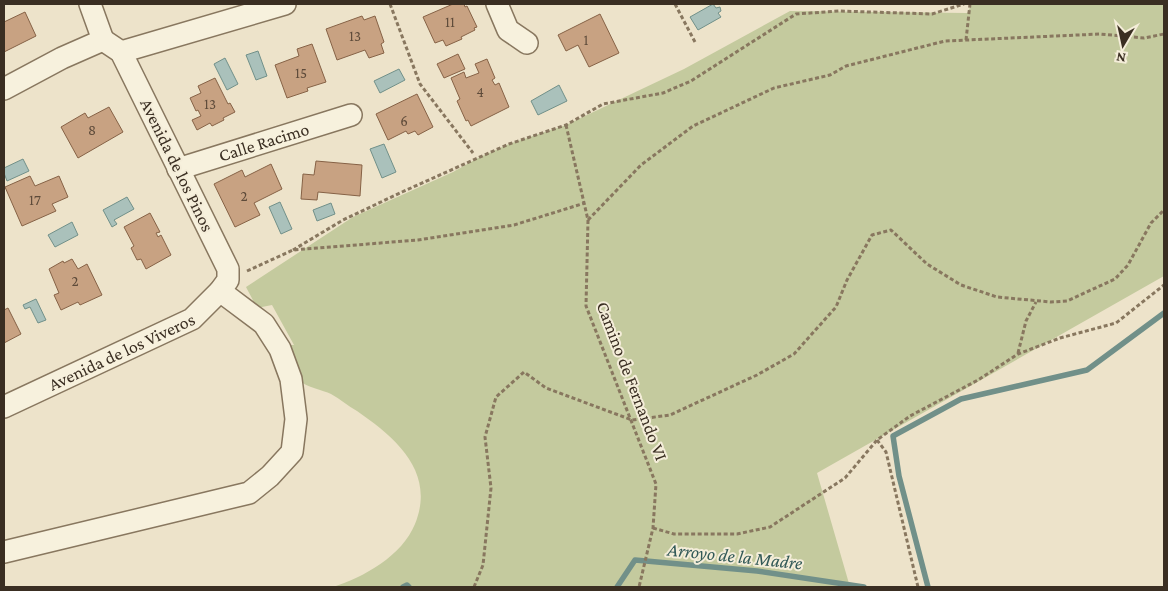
<svg xmlns="http://www.w3.org/2000/svg" width="1168" height="591" font-family="'Crimson Pro',serif">
<style>
.green{fill:#c4ca9e}
.water{fill:#aac1bb;stroke:#719089}
.lines{fill:none;stroke-linecap:round;stroke-linejoin:round}
.stream{stroke:#719089;stroke-width:5.5}
.building{fill:#c8a282;stroke:#866246}
.minor-casing{stroke:#88775f;stroke-width:24}
.path{stroke:#88775f;stroke-width:3;stroke-dasharray:4 2.5;stroke-linecap:butt}
.minor{stroke:#f7f1dd;stroke-width:21}
.labels{text-anchor:middle;dominant-baseline:central;stroke-width:4;stroke-linejoin:round;paint-order:stroke}
.number-label{font-size:15px;fill:#5e4b3a}
.street-label{font-size:18px;fill:#3a2e22;stroke:#f4edd9}
.water-label{font-size:19px;font-style:italic;fill:#325957;stroke:#f4edd9}
</style>
<rect width="100%" height="100%" fill="#ede3ca"/>
<path class="green" d="M972 4H1164V276L817 473 850 587H333C364 577 402 556 415 524 436 472 396 438 357 411 348 406 340 399 331 394 323 390 306 387 300 381 293 372 286 355 280 345H294L272 305 257 308 246 287 353 217 453 172 478 158 509 144 566 125 684 69 790 11 967 13Z"/>
<g class="water">
<polygon points="713,4 716,8 720,7 721,11 718,13 721,17 698,30 690,17"/>
<polygon points="258,51 267,76 256,80 246,55"/>
<polygon points="225,58 238,84 227,90 214,64"/>
<polygon points="399,69 405,80 380,93 374,81"/>
<polygon points="559,85 567,101 538,115 531,101"/>
<polygon points="384,144 396,172 382,178 370,149"/>
<polygon points="23,159 29,171 7,181 4,173 4,168"/>
<polygon points="127,197 134,209 114,220 117,224 112,227 103,210"/>
<polygon points="280,202 292,229 281,234 269,207"/>
<polygon points="331,203 335,214 317,221 313,210"/>
<polygon points="72,222 78,235 55,247 48,235"/>
<polygon points="36,299 46,320 38,323 30,307 25,309 23,305"/>
</g>
<g class="lines">
<g class="stream">
<polyline points="403,587 407,585 409,587"/>
<polyline points="617,587 635,560 757,571 864,587"/>
<polyline points="928,587 899,476 893,436 961,399 1087,370 1164,313"/>
</g>
</g>
<g class="building">
<polygon points="453,4 464,4 465,7 467,6 477,27 474,28 475,30 461,37 462,39 446,46 443,40 435,43 423,17"/>
<polygon points="25,12 36,36 4,52 4,22"/>
<polygon points="600,14 619,53 589,67 578,45 566,51 558,35"/>
<polygon points="362,16 364,20 375,16 384,42 381,44 384,53 369,58 365,50 337,60 326,29"/>
<polygon points="312,44 326,82 307,88 308,91 287,98 275,65 299,56 297,49"/>
<polygon points="458,54 465,69 444,78 437,64"/>
<polygon points="487,59 495,78 492,80 495,85 499,83 509,107 471,126 468,120 466,121 457,101 460,99 451,78 464,72 466,78 479,73 475,64"/>
<polygon points="215,78 228,104 230,103 235,112 223,118 224,120 212,126 210,123 197,130 192,120 201,116 198,110 196,111 190,98 201,93 198,86"/>
<polygon points="417,94 433,127 418,135 415,131 408,134 406,131 388,140 376,114"/>
<polygon points="109,107 123,132 78,158 61,127 85,113 88,118"/>
<polygon points="316,161 362,165 360,196 318,192 317,200 301,199 303,174 314,175"/>
<polygon points="271,164 282,189 254,203 260,215 235,227 214,184 242,170 245,177"/>
<polygon points="30,176 35,186 59,176 68,197 52,204 56,211 22,226 5,187"/>
<polygon points="150,213 160,232 156,233 158,237 161,235 171,255 146,269 141,259 137,260 131,248 134,246 124,227"/>
<polygon points="72,259 78,269 87,264 102,295 80,305 78,302 61,310 54,295 59,293 49,269 63,261 64,263"/>
<polygon points="8,308 21,334 4,343 4,310"/>
</g>
<g class="lines">
<defs>
<g id="minor">
<polyline points="90,4 103,40"/>
<polyline points="497,4 508,30 527,43"/>
<polyline points="121,52 285,4"/>
<polyline points="4,89 62,58 103,40"/>
<path id="s1" d="M178 169 351 115"/>
<path id="s2" d="M4 407 192 319 220 291 228 280V269L121 52 103 40"/>
<polyline points="4,552 249,493 270,476 292,452 296,419 291,379 280,349 264,324 220,291"/>
</g>
</defs>
<use href="#minor" class="minor-casing"/>
<g class="path">
<polyline points="390,4 420,84 473,153"/>
<polyline points="675,4 696,44"/>
<polyline points="966,40 970,4"/>
<polyline points="566,125 588,220 586,306 656,484 653,528 639,587"/>
<polyline points="588,220 641,165 693,126 774,88 830,75 846,66 945,41 1100,34 1144,38 1164,34"/>
<polyline points="293,250 343,220 402,192 509,144 566,125 603,104 663,93 691,81 796,14 839,11 932,14 964,4"/>
<polyline points="247,271 293,250 418,240 514,225 585,203"/>
<polyline points="1018,353 1026,321 1036,302"/>
<polyline points="877,440 886,452 918,587"/>
<polyline points="653,528 674,534 737,534 770,527 845,478 877,440 910,416 978,380 1018,354 1060,338 1116,323 1164,285"/>
<polyline points="474,587 483,565 491,488 485,437 496,397 524,372 546,388 632,420 670,415 757,375 794,354 836,307 847,280 872,235 891,230 927,264 961,285 997,297 1051,302 1067,301 1115,279 1128,265 1151,223 1164,210"/>
</g>
<use href="#minor" class="minor"/>
</g>
<g class="labels">
<g class="number-label">
<text x="450" y="22">11</text>
<text x="355" y="36">13</text>
<text x="586" y="40">1</text>
<text x="301" y="73">15</text>
<text x="480" y="92">4</text>
<text x="210" y="104">13</text>
<text x="404" y="121">6</text>
<text x="92" y="130">8</text>
<text x="244" y="196">2</text>
<text x="35" y="200">17</text>
<text x="75" y="281">2</text>
</g>
<g class="street-label">
<text stroke="none"><textPath href="#s1" startOffset="90">Calle Racimo</textPath></text>
<text transform="translate(177 165) rotate(64)">Avenida de los Pinos</text>
<text stroke="none"><textPath href="#s2" startOffset="130">Avenida de los Viveros</textPath></text>
<text transform="translate(632 381) rotate(69)">Camino de Fernando VI</text>
</g>
<g class="water-label">
<text transform="translate(735 556) rotate(6)">Arroyo de la Madre</text>
</g>
</g>
<rect width="1168" height="591" fill="none" stroke="#3a2e22" stroke-width="10"/>
<g transform="translate(1123 45) rotate(189)" stroke="#f4edd9" stroke-width="4" paint-order="stroke">
<path d="M0-4L9 19L0 12L-9 19Z" fill="#3a2e22"/>
<text y="-8" font-size="14" font-weight="bold" text-anchor="middle" fill="#3a2e22">N</text>
</g>
</svg>
